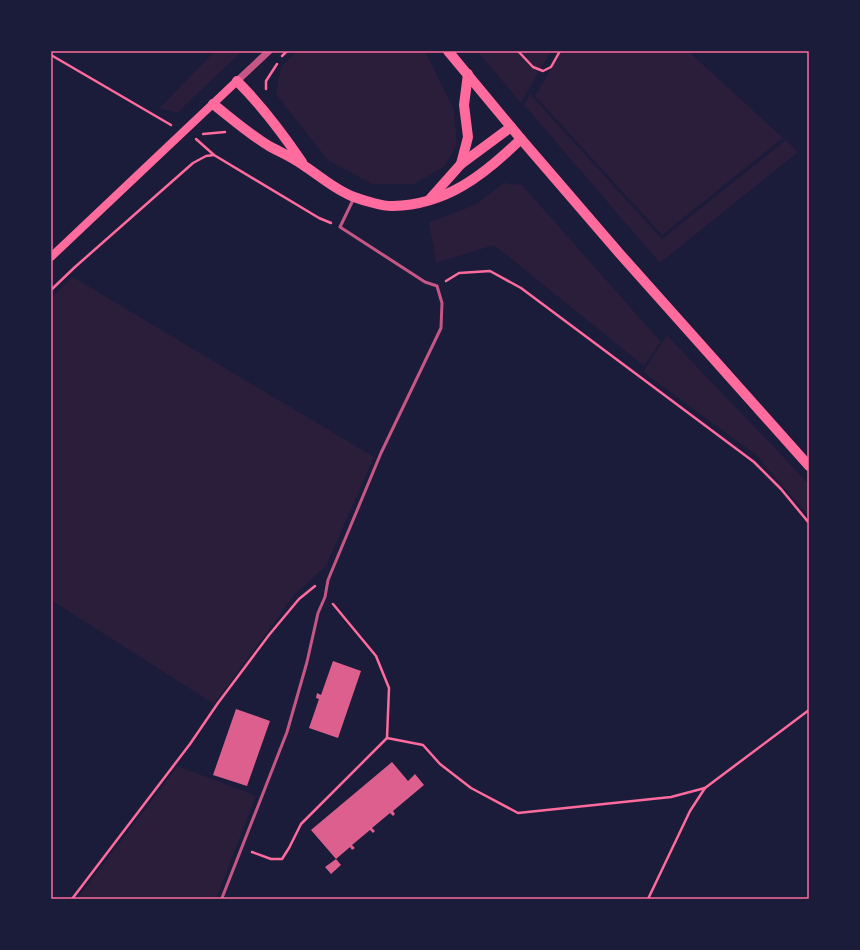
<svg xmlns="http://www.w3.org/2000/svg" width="860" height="950" font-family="Raleway,sans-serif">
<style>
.green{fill:#2a1e3b}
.building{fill:#dd5f8e}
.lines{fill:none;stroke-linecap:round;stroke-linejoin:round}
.path{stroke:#ff6b9d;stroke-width:2.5}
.service{stroke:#c65784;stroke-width:3}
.tertiary{stroke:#c65784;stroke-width:7}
.secondary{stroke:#ff6b9d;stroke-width:8}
.primary{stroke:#ff6b9d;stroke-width:10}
.neatline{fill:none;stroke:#ff6b9d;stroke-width:1.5}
</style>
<rect width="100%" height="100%" fill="#1b1b3a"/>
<g class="green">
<polygon points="215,51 242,51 177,113 160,108"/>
<polygon points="297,51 425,51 454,110 457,145 445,166 414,184 372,184 328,160 276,94 281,67"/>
<polygon points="477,51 551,51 521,103"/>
<polygon points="562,51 688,51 783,138 662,235 535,96"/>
<polygon points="530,94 662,239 786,140 798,152 660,263 524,105"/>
<polygon points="504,183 522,185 661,342 644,366 494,245 436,263 429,222 475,205"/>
<polygon points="73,277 374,457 326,566 295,594 214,704 51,600 51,298"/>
<path d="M667 335C714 386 763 434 809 485V516L756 455 643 372Z"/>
<polygon points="178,766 256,796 216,899 77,899"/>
</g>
<g class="building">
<polygon points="333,661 361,671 338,738 309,728 319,699 316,698 317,693 321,695"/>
<polygon points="236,709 270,721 247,786 213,775"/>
<polygon points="392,762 408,781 415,774 424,785 393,811 395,814 393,816 390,813 372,828 375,831 373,833 370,830 352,845 355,848 352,850 350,847 336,859 341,865 331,874 325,867 336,859 311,830"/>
</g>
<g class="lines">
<g class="path">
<polyline points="518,51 533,67 543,71 551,67 560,51"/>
<polyline points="51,55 171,125"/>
<polyline points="282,56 287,51"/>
<polyline points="266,89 266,81 277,64"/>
<polyline points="203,134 225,132"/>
<polyline points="196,139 214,155 319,218 331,223"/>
<polyline points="446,281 459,273 490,271 521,288 754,462 781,489 809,523"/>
<polyline points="51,290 75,267 193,163 206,156 214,155"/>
<polyline points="387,738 423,745 440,764 471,788 518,813 671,797 705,788"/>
<polyline points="252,852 271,859 282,859 289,848 301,824 387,738 389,688 376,656 333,604"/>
<polyline points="72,899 190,744 218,703 269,635 299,599 315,586"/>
<polyline points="648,899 690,811 705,788 809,710"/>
</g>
<polyline class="service" points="222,898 287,732 307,662 318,613 325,597 328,580 381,453 441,328 442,303 437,286 425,282 340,227 354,198"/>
<polyline class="tertiary" points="237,81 269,51"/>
<polyline class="secondary" points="51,257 237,81"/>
<g class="primary">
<polyline points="448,51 521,139 620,254 809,466"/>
<path d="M237 81C263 107 281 131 302 162"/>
<path d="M213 104C231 118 249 134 269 146 280 152 292 157 303 165 320 176 335 190 354 197 362 200 385 207 393 206 446 205 484 175 521 139"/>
<polyline points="461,164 468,137 464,105 468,74"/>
<polyline points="429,200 461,164 511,127"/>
</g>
</g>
<rect width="860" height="950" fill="none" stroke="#1b1b3a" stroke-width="104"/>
<rect x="52" y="52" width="756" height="846" class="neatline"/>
</svg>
